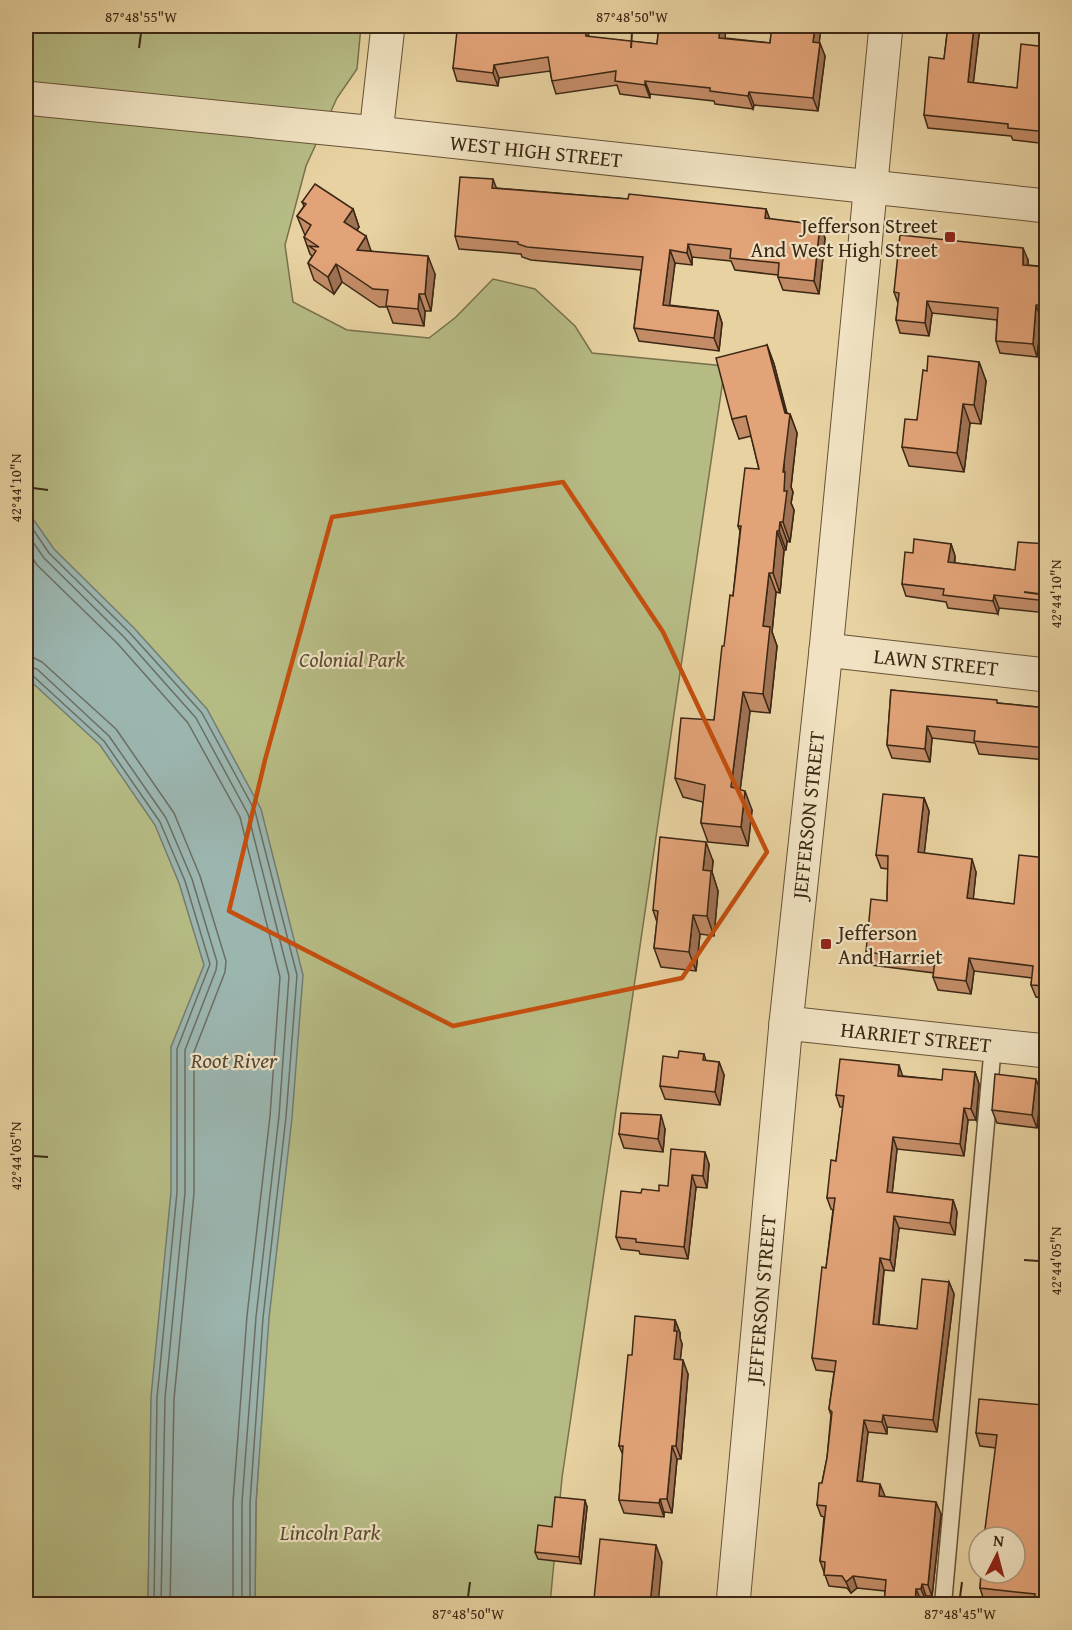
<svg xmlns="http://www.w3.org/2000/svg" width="1072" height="1630" font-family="'Gentium Book Plus',serif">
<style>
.green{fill:#b6bb84;stroke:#78714c;stroke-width:1.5}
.water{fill:#9bb5af;stroke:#757c71;stroke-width:1.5}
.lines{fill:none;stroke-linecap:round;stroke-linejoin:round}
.shore{stroke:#6b6e62;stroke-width:1.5}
.service-casing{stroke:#665237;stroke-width:19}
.minor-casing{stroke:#665237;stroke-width:35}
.service{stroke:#f0e2c2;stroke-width:16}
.minor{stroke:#f0e2c2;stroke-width:33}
.wall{fill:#c38c67;stroke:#3b2714;stroke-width:1.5}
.shaded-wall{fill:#9f7254;stroke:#3b2714;stroke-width:1.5}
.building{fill:#e3a378;stroke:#3b2714;stroke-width:1.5}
.marked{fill:none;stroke:#c54f0e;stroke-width:4.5;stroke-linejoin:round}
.ticks{fill:none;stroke:#3b2714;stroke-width:2}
.poi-dot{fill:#8f2418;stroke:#f0e2c2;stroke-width:2}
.labels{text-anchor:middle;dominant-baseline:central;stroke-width:4.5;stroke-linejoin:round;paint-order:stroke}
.street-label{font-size:21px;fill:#3b2714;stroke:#f0e2c2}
.poi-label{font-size:21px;fill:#3b2714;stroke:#f0e2c2;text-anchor:end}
.park-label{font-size:21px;font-style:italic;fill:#5a4c30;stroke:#f0e2c2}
.water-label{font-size:22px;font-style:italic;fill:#534a3b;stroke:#f0e2c2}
.neatline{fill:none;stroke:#3b2714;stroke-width:2}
.ticks-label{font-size:15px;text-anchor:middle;fill:#3b2714}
</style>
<rect width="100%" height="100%" fill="#e8d2a1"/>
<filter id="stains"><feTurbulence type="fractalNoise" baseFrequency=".00333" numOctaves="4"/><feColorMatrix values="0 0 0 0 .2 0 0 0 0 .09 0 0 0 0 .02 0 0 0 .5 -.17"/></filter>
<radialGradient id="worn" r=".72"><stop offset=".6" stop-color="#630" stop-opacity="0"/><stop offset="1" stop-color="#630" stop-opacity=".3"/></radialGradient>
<polygon class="green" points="26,26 361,26 357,69 337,98 306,166 285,245 293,302 347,330 429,338 456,317 493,279 535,289 575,326 592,353 725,366 562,1478 550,1604 255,1604 256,1503 259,1456 151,1449 148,1604 26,1604"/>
<polygon class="water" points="26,509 54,549 134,628 207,709 261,809 303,975 292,1118 269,1318 256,1503 255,1604 148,1604 151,1397 171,1192 171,1047 204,965 179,883 155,825 100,745 26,677"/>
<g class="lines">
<g class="shore">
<polyline points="26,519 49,553 129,632 202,713 255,811 297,975 286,1117 263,1318 250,1503 250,1604"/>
<polyline points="26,532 44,558 124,637 196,718 248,814 289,976 279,1116 256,1317 242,1502 242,1604"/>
<polyline points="26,548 37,565 117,643 188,723 240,817 280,977 270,1116 247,1316 233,1502 233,1604"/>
<polyline points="26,657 34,658 42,662 116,729 174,813 200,876 226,961 225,972 194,1052 194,1193 174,1399 170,1604"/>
<polyline points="26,666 37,669 109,736 166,818 192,879 217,962 216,970 185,1050 185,1193 165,1398 161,1604"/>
<polyline points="26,673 32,675 104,741 160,822 185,881 210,964 177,1049 177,1192 157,1398 154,1604"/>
</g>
<defs>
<polyline id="service" points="943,1604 993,1045"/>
<g id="minor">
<polyline points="26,98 376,133 1046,206"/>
<polyline points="376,133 388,26"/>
<polyline points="826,650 1046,675"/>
<polyline points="786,1023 1046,1051"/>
<polyline points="733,1604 786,1023 826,650 886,26"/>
</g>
</defs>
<use href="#service" class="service-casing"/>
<use href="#minor" class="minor-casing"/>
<use href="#service" class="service"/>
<use href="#minor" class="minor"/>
</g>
<g class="wall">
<polygon points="659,26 726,26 725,38 770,43 772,26 821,26 819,43 825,56 818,111 754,105 753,109 715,104 714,101 650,94 650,98 620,94 617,85 556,94 552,81 550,71 499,78 498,86 457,81 453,68 461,31 589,37 657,44"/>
<polygon points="948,26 980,26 973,83 1017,88 1047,47 1047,144 1013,140 1011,136 928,128 924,115 944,59"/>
<polygon points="496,188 628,199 766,209 769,219 820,225 825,238 819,294 783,290 778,277 778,275 735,270 731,261 692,257 692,265 675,263 669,305 718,311 722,323 719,351 639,341 634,328 641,270 531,260 522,257 521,254 459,249 455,236"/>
<polygon points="302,202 353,209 359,227 357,230 372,252 435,274 431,311 425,311 424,326 393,323 387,307 379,307 342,282 334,294 314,280 308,263 312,256 310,254 304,237 305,235 304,233 297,216 304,206"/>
<polygon points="1028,260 1028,265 1047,267 1047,318 1041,318 1037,357 1000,353 996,341 997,320 932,313 929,336 900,333 896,320 898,303 894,292"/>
<polygon points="767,345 774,364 787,413 790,414 797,433 791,487 793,492 791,503 794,510 790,542 787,541 786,550 784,550 780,593 776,592 772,632 777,646 770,713 750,711 740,790 752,810 748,846 708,842 701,823 703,802 683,797 675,778 714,720 733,596 740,531 738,526 759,469 751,436 739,439 732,419"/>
<polygon points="979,362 986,381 981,424 970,423 964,472 909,466 902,447 917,420 927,371"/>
<polygon points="951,544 955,556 955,563 1015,570 1047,544 1047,613 999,608 998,614 948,608 946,602 906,596 902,584 913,553"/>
<polygon points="891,690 998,703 1047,708 1047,760 979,754 975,743 932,738 930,762 892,758 887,745"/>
<polygon points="924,798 929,811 924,853 976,872 973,899 1014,904 1047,858 1047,999 1036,997 1031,985 1032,978 974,971 971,994 938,990 933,977 934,973 871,965 866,952 887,901 888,869 881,868 876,855"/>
<polygon points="713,861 712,872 718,891 714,936 700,934 696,971 661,967 654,948 657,922 653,910"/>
<polygon points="704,1054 706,1061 719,1062 724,1075 720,1105 665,1099 660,1086 678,1058"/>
<polygon points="975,1072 979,1084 976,1120 968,1120 964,1156 897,1149 892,1193 953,1200 957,1212 955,1235 899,1228 894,1271 884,1270 879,1325 917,1329 949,1282 954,1294 937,1432 887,1427 887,1434 868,1432 862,1482 885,1497 941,1514 932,1596 926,1596 926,1601 921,1600 920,1605 884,1605 885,1591 857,1588 851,1593 847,1588 829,1586 820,1561 824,1517 821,1516 817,1505 822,1483 827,1458 831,1415 829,1409 834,1372 816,1370 812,1358 826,1268 833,1210 831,1209 827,1198 836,1161 843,1107 840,1107 836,1095 903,1076 942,1080"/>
<polygon points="1041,1092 1037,1128 997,1123 992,1110"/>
<polygon points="665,1129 663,1152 624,1148 619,1134"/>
<polygon points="709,1164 707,1188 696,1187 688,1259 640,1254 639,1251 621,1249 616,1237 641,1193 659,1191"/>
<polygon points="675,1320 680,1333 680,1338 682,1344 680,1360 688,1374 681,1459 677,1459 672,1513 664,1512 664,1517 624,1513 619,1500 623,1455 619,1446 632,1355"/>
<polygon points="1043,1405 1047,1605 1018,1605 984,1601 980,1588 996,1448 980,1446 976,1433"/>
<polygon points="587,1507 581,1564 538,1559 535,1552 552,1527"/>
</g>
<g class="shaded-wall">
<polygon points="584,26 587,26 591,49 586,36"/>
<polygon points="720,26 726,26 724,51 719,38"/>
<polygon points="815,26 821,26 818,55 813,42"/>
<polygon points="974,26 980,26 972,95 968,82"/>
<polygon points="820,43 825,56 818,111 813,98"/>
<polygon points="494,65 499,78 498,86 493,73"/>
<polygon points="645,81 650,94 650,98 645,85"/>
<polygon points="749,92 754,105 753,109 748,96"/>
<polygon points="493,179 498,192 492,188"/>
<polygon points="353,209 359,227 350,239 344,222"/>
<polygon points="766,209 771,222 765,218"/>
<polygon points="820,225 825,238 819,294 814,281"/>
<polygon points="366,236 372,254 357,250"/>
<polygon points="688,244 692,257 692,265 687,253"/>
<polygon points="1023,248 1028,260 1028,277 1023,265"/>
<polygon points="670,250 675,263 668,318 663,305"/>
<polygon points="428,256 435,274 431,311 425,294"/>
<polygon points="336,264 342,282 334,294 328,277"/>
<polygon points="419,294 425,311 424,326 418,309"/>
<polygon points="927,301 932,313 929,336 925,323"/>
<polygon points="1036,305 1041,318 1037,357 1033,344"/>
<polygon points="718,311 722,323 719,351 714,338"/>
<polygon points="767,345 774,364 789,423 790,414 797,433 791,487 793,492 791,503 794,510 790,542 783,522 785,413"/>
<polygon points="979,362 986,381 981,424 974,405"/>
<polygon points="963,404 970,423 964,472 957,453"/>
<polygon points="780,522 787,541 786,550 779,531"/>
<polygon points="777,531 784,550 780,593 773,573"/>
<polygon points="951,544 955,556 953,575 948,562"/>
<polygon points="769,573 776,592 772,632 777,646 770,713 763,694 763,626"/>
<polygon points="994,595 999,608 998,614 993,601"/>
<polygon points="743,692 750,711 738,807 731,787"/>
<polygon points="927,726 932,738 930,762 925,749"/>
<polygon points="745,791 752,810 748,846 741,827"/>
<polygon points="924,798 929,811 923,865 918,852"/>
<polygon points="706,842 713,861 712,872 718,891 714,936 707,916 703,870"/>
<polygon points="972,859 976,872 972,911 967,898"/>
<polygon points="693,915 700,934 696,971 689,952"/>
<polygon points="969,958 974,971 971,994 966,981"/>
<polygon points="719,1062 724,1075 720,1105 715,1092"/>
<polygon points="899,1065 903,1077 898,1076"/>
<polygon points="975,1072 979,1084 976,1120 971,1109"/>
<polygon points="1036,1079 1041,1092 1037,1128 1032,1115"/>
<polygon points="964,1108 968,1120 964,1156 960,1144"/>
<polygon points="661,1115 665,1129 663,1152 658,1139"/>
<polygon points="893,1137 897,1149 891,1204 887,1192"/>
<polygon points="705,1152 709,1164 707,1188 703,1176"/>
<polygon points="692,1175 696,1187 688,1259 684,1247"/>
<polygon points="953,1200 957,1212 955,1235 950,1223"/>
<polygon points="894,1216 899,1228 894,1271 890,1260"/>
<polygon points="880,1258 884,1270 877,1336 873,1324"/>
<polygon points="949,1282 954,1294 937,1432 933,1420"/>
<polygon points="675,1320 680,1333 680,1338 682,1344 679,1373 674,1359"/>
<polygon points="683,1360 688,1374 681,1459 676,1446"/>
<polygon points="883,1415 887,1427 887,1434 882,1422"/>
<polygon points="864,1420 868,1432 861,1493 857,1481"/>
<polygon points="672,1446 677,1459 672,1513 667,1499"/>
<polygon points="880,1484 885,1496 883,1508 879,1496"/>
<polygon points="660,1499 664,1512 664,1517 659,1503"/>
<polygon points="585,1500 587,1507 581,1564 579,1557"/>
<polygon points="936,1502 941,1514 932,1596 928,1585"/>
<polygon points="656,1545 662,1562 658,1605 650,1605"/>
<polygon points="853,1576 857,1588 851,1593 846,1582"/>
<polygon points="922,1584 926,1596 926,1601 921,1589"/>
<polygon points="916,1589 921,1600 920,1605 915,1605"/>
</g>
<g class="building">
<polygon points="461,26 584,26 586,36 657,44 659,26 720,26 719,38 770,43 772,26 815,26 813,42 820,43 813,98 749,92 748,96 710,91 710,88 645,81 645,85 615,81 616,71 552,81 548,57 494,65 493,73 453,68 457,31 461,31"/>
<polygon points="948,26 974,26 968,82 1017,88 1021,44 1047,47 1047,132 1008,128 1008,124 924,115 929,57 944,59"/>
<polygon points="460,177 493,179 492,188 628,199 629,194 766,209 765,218 820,225 814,281 778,277 779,263 730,258 731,249 688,244 687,253 670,250 663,305 718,311 714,338 634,328 643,257 527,247 518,244 518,242 455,236"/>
<polygon points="315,184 353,209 344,222 366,236 357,250 428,256 425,294 419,294 418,309 386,306 388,290 373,289 336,264 328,277 308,263 316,251 309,246 319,247 304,237 311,225 297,216 306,204 302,202"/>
<polygon points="900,235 1023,248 1023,265 1047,267 1047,306 1036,305 1033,344 996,341 998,308 927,301 925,323 896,320 899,293 894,292"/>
<polygon points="767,345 785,413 790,414 783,472 785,472 784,491 787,491 783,522 780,522 779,531 777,531 773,573 769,573 763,626 770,627 763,694 743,692 731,787 745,791 741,827 701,823 705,785 675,778 681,718 714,720 722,646 724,646 730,595 733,596 741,526 738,526 745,468 759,469 746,416 732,419 716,358"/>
<polygon points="928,356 979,362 974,405 963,404 957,453 902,447 905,419 917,420 923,370 927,371"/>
<polygon points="914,539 951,544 948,562 1015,570 1018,542 1047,544 1047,601 994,595 993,601 943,595 944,589 902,584 905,552 913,553"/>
<polygon points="891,690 997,700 997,703 1047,708 1047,748 974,741 975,731 927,726 925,749 887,745"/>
<polygon points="883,794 924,798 918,852 972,859 967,898 1014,904 1019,855 1047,858 1047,986 1031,985 1033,966 969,958 966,981 933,977 935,960 866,952 871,899 887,901 888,856 876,855"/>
<polygon points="660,837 706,842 703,870 711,871 707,916 693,915 689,952 654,948 658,911 653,910"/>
<polygon points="679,1051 704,1054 703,1060 719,1062 715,1092 660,1086 663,1056 678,1058"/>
<polygon points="840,1059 899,1065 898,1076 942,1080 943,1069 975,1072 971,1109 964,1108 960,1144 893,1137 887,1192 953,1200 950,1223 894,1216 890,1260 880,1258 873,1324 917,1329 922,1279 949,1282 933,1420 883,1415 882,1422 864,1420 857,1481 880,1484 879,1496 936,1502 928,1585 922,1584 921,1589 916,1589 915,1605 884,1605 886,1580 853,1576 846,1582 842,1576 824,1575 825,1562 820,1561 826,1506 817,1505 819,1483 822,1483 827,1458 832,1412 829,1409 836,1361 812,1358 822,1267 826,1268 835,1198 827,1198 831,1160 836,1161 844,1096 836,1095"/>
<polygon points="995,1074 1036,1079 1032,1115 992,1110"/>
<polygon points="621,1113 661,1115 658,1139 619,1134"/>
<polygon points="671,1149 705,1152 703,1176 692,1175 684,1247 636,1242 636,1239 616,1237 621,1191 641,1193 642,1189 659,1191 659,1185 668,1186"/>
<polygon points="635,1316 675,1320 674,1331 677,1331 674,1359 683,1360 676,1446 672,1446 667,1499 660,1499 659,1503 619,1500 623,1446 619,1446 628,1355 632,1355"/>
<polygon points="1047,1367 1047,1605 1034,1605 1035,1594 980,1588 981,1573 1015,1573 1015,1537 984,1537 997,1435 976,1433 979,1399 1043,1405"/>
<polygon points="555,1497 585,1500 579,1557 535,1552 538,1525 552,1527"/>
<polygon points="600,1539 656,1545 650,1605 571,1605 571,1598 594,1599"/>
</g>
<path class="marked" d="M563 482 663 632 767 852 682 978 453 1026 229 911 265 760 332 517Z"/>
<path class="ticks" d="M139 48 141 33M631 48 632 33M33 488 48 490M1024 592 1039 594M33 1156 48 1157M1024 1260 1039 1261M468 1597 470 1582M960 1597 962 1582"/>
<g class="poi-dot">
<rect x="944" y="231" width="12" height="12" rx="3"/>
<rect x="820" y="938" width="12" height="12" rx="3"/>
</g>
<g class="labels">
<g class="street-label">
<text transform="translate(536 151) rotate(6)">WEST HIGH STREET</text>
<text transform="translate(936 662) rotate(6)">LAWN STREET</text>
<text transform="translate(808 815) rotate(-84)">JEFFERSON STREET</text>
<text transform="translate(916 1037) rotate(6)">HARRIET STREET</text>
<text transform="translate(761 1299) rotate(-85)">JEFFERSON STREET</text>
</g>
<g class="poi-label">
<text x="938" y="225">Jefferson Street<tspan x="938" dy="24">And West High Street</tspan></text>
<text x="838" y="932" text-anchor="start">Jefferson<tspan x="838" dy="24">And Harriet</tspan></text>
</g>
<g class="park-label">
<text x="352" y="659">Colonial Park</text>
<text x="330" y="1532">Lincoln Park</text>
</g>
<g class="water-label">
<text x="234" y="1060">Root River</text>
</g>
</g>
<rect width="1072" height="1630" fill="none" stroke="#e8d2a1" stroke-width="66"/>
<g transform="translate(997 1555) rotate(6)"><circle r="28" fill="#f0e2c2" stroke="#a8977c" stroke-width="1.5"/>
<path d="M0-4.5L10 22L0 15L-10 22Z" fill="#8f2418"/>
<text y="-9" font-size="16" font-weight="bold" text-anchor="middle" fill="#3b2714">N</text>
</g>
<rect x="33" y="33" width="1006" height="1564" class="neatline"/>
<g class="ticks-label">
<text x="141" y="22">87°48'55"W</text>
<text x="632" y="22">87°48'50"W</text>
<text transform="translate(16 488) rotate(-90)" y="5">42°44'10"N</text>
<text transform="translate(1056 594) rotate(-90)" y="5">42°44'10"N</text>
<text transform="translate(16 1156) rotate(-90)" y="5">42°44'05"N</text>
<text transform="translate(1056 1261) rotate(-90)" y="5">42°44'05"N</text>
<text x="468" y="1619">87°48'50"W</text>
<text x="960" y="1619">87°48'45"W</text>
</g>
<rect width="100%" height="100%" filter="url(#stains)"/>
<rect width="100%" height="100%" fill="url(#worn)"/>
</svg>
